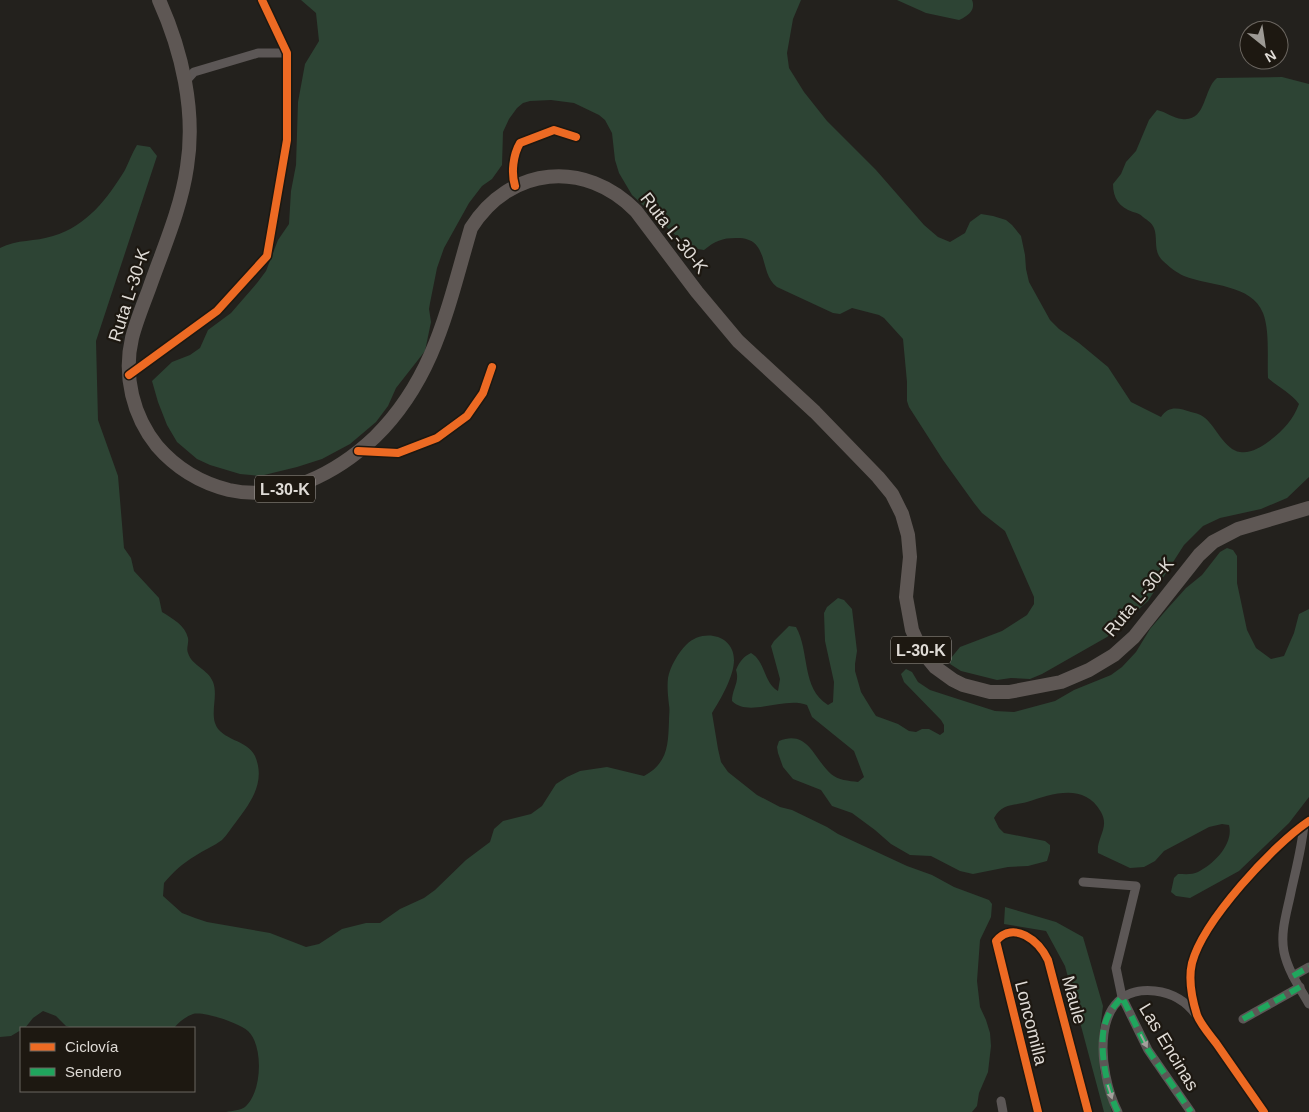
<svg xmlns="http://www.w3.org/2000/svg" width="1309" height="1112" font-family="Arial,sans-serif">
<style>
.green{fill:#2d4434}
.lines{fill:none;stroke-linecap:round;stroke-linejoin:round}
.minor{stroke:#5c5756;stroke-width:9}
.primary{stroke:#5e5754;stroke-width:14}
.quiet{stroke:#20a55d;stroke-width:6;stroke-dasharray:12 6;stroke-linecap:butt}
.cycleway-casing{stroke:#1d1811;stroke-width:11}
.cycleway{stroke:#ed6a23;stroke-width:8}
.oneway{fill:#a4a09c}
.labels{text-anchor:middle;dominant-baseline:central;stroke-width:4.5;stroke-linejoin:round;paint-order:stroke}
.shield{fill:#1d1811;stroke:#a5a09b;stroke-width:1}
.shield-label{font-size:16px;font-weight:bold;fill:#dfdbd6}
.street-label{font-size:18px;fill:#dfdbd6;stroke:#1d1811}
</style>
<rect width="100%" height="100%" fill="#23211d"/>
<g class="green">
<path d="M301 0H801L793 19 787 53 789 68 804 92 827 121 876 170 924 225 938 237 950 242 965 233 970 222 981 214 993 216 1006 220 1012 225 1021 236 1025 255 1026 269 1029 282 1050 320 1059 329 1079 343 1108 367 1131 402 1161 417C1169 405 1179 408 1191 412 1196 413 1202 415 1205 418 1216 427 1225 450 1240 452 1250 454 1261 447 1268 442 1283 431 1293 420 1299 404 1291 393 1278 387 1268 378 1267 359 1270 331 1263 313 1252 284 1209 286 1184 276 1177 273 1168 266 1162 260 1153 251 1158 238 1154 228 1152 223 1147 220 1143 217 1140 214 1137 213 1133 212 1119 207 1113 198 1113 184L1121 174 1126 162 1136 151 1149 120 1157 110C1166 112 1173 118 1182 119 1207 122 1203 89 1217 78L1282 77 1309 84V477L1287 498 1261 509 1220 518 1203 526 1184 545 1148 601 1127 620 1107 637 1042 674 1030 679 1011 678 997 680 961 671 950 664 951 658 960 647 1002 631 1027 615 1034 604V597L1005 531 982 513 974 503 943 460 909 407 907 401V382L903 339 884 318 879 315 852 308 840 314 833 313 777 287C758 273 771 237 736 238 722 238 715 241 704 250L692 248 685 244 632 195 619 173 615 160 612 133 605 120 599 115 574 103 551 100 530 101 523 103 517 108 509 119 503 132 502 165 492 179 482 186 469 203 444 248 437 268 430 303 429 309 431 322 425 351 396 388 388 406 376 422 350 444 322 459 297 467 260 476 240 474 210 465 197 459 177 442 167 425 158 402 152 381 172 362 190 355 200 348 208 330 231 313 257 283 266 271 278 240 289 224 291 191 296 165 298 102 305 64 319 41 316 13Z"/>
<path d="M897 0H972C976 10 968 16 959 20L926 13Z"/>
<path d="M137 145 150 147 157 156 96 341 98 420 118 476 124 548 131 558 134 571 159 598 162 612C173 619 185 625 188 638 189 643 186 649 188 653 192 666 208 669 213 682 218 695 211 710 215 723 221 741 247 739 255 756 266 782 251 802 236 822 231 828 227 835 222 840 214 846 204 850 195 856 183 863 173 872 164 883L163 896 182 913 195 918 207 922 270 933 306 947 319 944 342 929 366 923H380L400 909 424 898 435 890 466 860 490 842 494 829 503 821 531 814 542 806 556 784 567 777 580 771 607 767 644 776C668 763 668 745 669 721 669 715 670 710 669 705 668 696 667 688 668 678 670 667 678 653 686 645 702 628 734 634 734 660 734 676 721 699 712 713L718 749 721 762 728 772 757 795 780 807 792 810 827 827 838 834 907 866 932 875 954 887 989 900 992 904 991 917 980 940 977 981 980 1007 986 1020 990 1033 991 1046 988 1072 979 1093 977 1106 972 1112H226C232 1111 241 1110 245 1107 262 1093 264 1046 248 1031 239 1023 204 1011 193 1014 185 1017 179 1022 174 1028H73L66 1026 56 1016 43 1011 33 1018 25 1028H21V1030L11 1036 0 1037V248C17 239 35 242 53 236 87 226 107 199 125 170 129 162 132 153 137 145Z"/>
<path d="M1227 548 1233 550 1237 556V583L1247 630 1256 648 1271 659 1284 656 1294 633 1299 614 1309 609V797L1289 823 1239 871 1190 898 1176 896 1171 892 1174 878 1178 874C1185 874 1192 875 1198 872 1214 864 1234 844 1229 825L1222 824 1209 827 1164 851 1155 861 1144 867 1130 868 1098 853C1096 838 1110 828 1101 812 1084 782 1052 794 1027 802 1013 806 1002 803 994 818L999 828 1004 833 1045 841 1050 845V851L1047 861 1028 866 1008 867 973 874 960 871 931 856 910 855 891 844 875 830 852 813 832 806 821 790 793 779 783 767 778 753 777 747 779 741C808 729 814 759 831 774 838 780 849 781 858 782L864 777 854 751 812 717 807 705C784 696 749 718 732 701 732 689 740 682 736 670 740 661 743 657 751 653 766 662 763 682 778 691L780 679 771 646 774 641 789 626 796 627C810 652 801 688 828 705L833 702 834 682 825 641 824 613 827 607 838 598 844 600 852 609 857 651 855 664V671L861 692 872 710 876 716 898 724 909 731 916 732 922 729H929L940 735 944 732V725L941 720 904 682 901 674 906 669 912 672 918 682 930 690 995 711 1014 712 1055 701 1074 690 1111 675 1122 667 1136 652 1150 629 1168 608 1186 588 1202 575 1220 552Z"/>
<polygon points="1005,907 1056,922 1083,937 1103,1006 1099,1038 1100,1071 1112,1112 1104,1112 1065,966 1046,931 1004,924"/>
</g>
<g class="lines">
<g class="minor">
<polyline points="185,82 194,72 258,53 287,53"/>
<path d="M515 186C511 173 513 155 520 143L554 130 576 137"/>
<polyline points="129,375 217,311 267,256 287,140 287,53 262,0"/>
<polyline points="358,451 398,453 437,438 467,416 483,393 492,367"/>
<path d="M1304 824C1302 847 1296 869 1291 892 1287 912 1280 932 1284 952 1288 971 1300 988 1309 1004"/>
<polyline points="1083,882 1136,886 1116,968 1122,997 1148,1050 1191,1112"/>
<polyline points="1293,976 1309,967"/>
<polyline points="1243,1019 1300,987"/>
<polyline points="1001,1101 1003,1112"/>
<path d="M1038 1112 996 941C1014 920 1039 941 1048 960L1088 1112"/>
<path d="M1118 1112C1098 1073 1088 984 1155 991 1173 993 1187 1002 1197 1016"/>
<path d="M1264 1112C1248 1089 1232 1066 1216 1043 1210 1035 1201 1025 1197 1015 1192 999 1188 980 1192 963 1203 921 1273 845 1309 821"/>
</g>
<path class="primary" d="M159 0C182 51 196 111 187 167 181 209 163 249 149 289 143 305 136 322 132 338 123 376 133 416 157 446 176 468 201 483 229 490 282 502 337 473 375 437 435 378 448 306 471 228 510 166 585 159 636 211L697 292 738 341 815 412 878 477 892 494 902 514 908 535 910 557 906 597 912 630 921 650 935 667 953 680 963 685 990 692H1009L1061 682 1089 670 1114 655 1134 637 1199 555 1213 542 1238 529 1309 508"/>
<g class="quiet">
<polyline points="1293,976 1309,967"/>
<polyline points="1243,1019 1300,987"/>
<path d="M1118 1112C1107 1091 1098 1046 1105 1024 1108 1013 1115 1005 1122 997L1148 1050 1191 1112"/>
</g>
<defs>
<g id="cycleway">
<path d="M515 186C511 173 513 155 520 143L554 130 576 137"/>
<polyline points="129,375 217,311 267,256 287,140 287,53 262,0"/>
<polyline points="358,451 398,453 437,438 467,416 483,393 492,367"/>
<path d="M1038 1112 996 941C1014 920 1039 941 1048 960L1088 1112"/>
<path d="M1264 1112C1248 1089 1232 1066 1216 1043 1210 1035 1201 1025 1197 1015 1192 999 1188 980 1192 963 1203 921 1273 845 1309 821"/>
</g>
</defs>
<use href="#cycleway" class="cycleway-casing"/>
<use href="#cycleway" class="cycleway"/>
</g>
<defs><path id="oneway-solid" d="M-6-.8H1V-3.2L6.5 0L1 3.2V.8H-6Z" transform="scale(1.25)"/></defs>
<g class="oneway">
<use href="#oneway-solid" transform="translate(1144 1041) rotate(63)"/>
<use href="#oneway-solid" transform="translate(1110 1092) rotate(72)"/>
</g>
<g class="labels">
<g class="shield">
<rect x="255" y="475.5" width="60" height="27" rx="4"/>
<rect x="891" y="636.5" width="60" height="27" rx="4"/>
</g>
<g class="shield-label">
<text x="285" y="489">L-30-K</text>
<text x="921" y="650">L-30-K</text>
</g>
<g class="street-label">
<text transform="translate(674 233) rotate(52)">Ruta L-30-K</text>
<text transform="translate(129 295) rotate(-72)">Ruta L-30-K</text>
<text transform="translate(1139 597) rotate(-50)">Ruta L-30-K</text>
<text transform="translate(1074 1000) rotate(75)">Maule</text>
<text transform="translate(1031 1023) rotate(76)">Loncomilla</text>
<text transform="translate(1169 1047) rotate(59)">Las Encinas</text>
</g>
</g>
<rect x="20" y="1027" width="175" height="65" fill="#1d1811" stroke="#6b6660"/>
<rect x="30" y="1043" width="25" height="8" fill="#ed6a23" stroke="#6b6660"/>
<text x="65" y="1052" font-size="15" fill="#dfdbd6">Ciclovía</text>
<rect x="30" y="1068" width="25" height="8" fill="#20a55d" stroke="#6b6660"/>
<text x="65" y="1077" font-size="15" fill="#dfdbd6">Sendero</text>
<g transform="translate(1264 45) rotate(150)"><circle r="24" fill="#1d1811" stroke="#6b6660"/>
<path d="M0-4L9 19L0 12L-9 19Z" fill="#9d9a95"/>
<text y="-8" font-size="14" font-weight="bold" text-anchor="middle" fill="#dfdbd6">N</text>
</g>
</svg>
